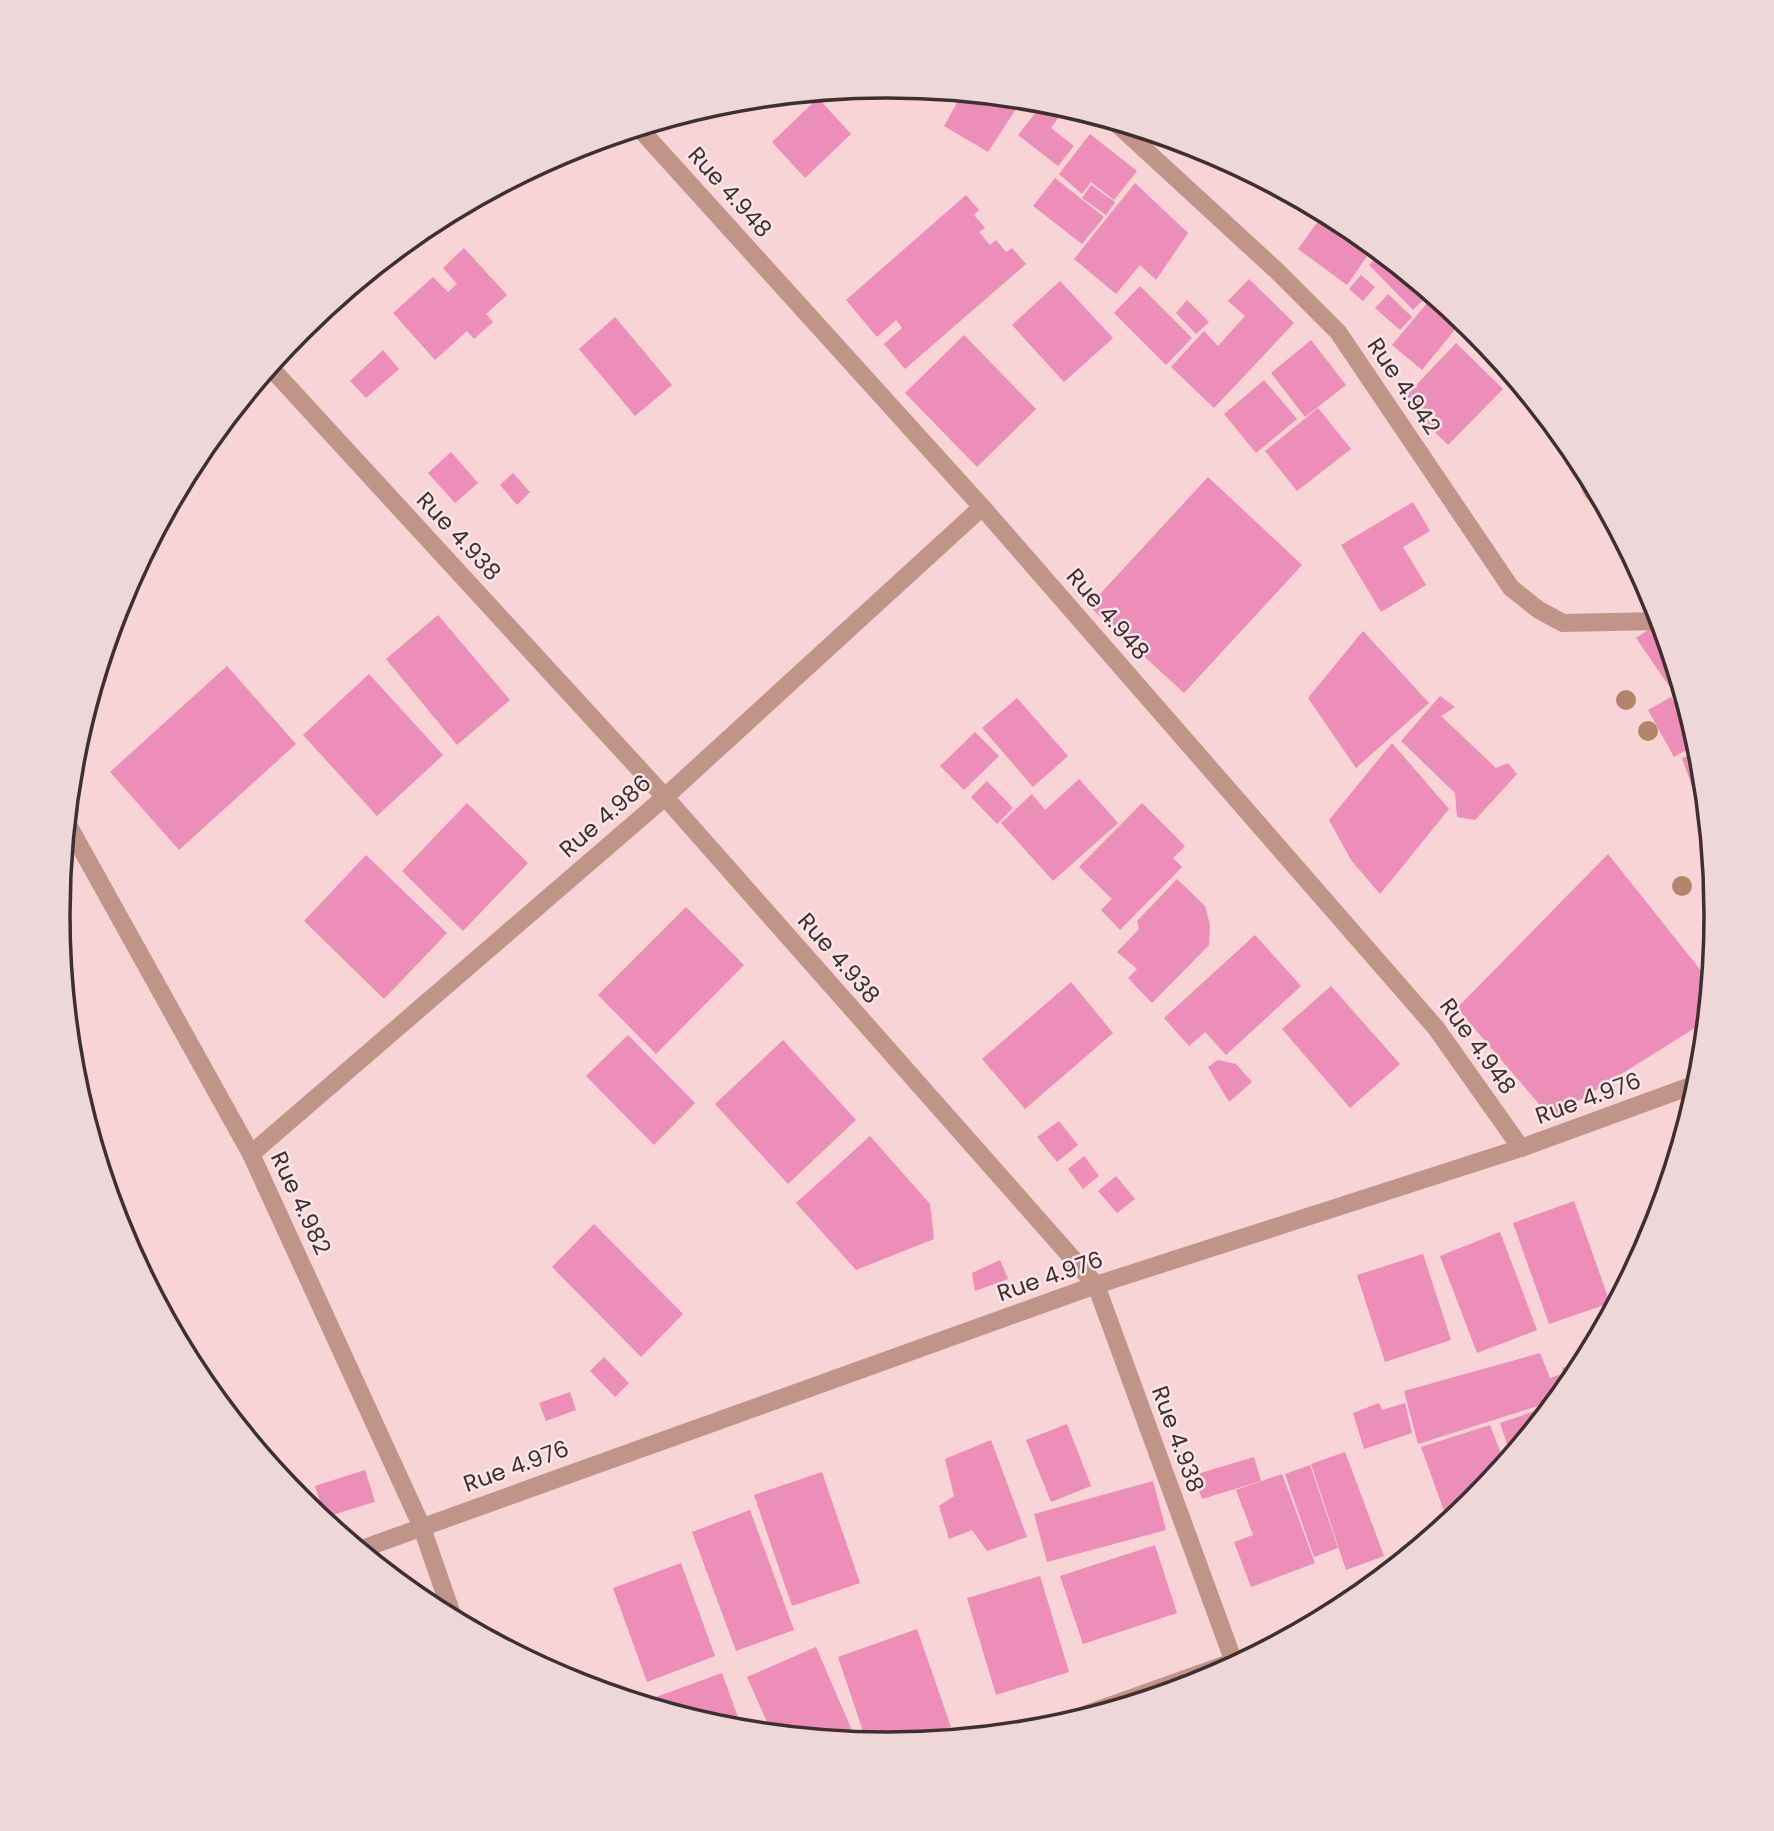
<svg xmlns="http://www.w3.org/2000/svg" width="1774" height="1831" font-family="Poppins,sans-serif">
<style>
.green{fill:#f0aa70}
.building{fill:#ec8eb8}
.lines{fill:none;stroke-linecap:round;stroke-linejoin:round}
.minor{stroke:#c09588;stroke-width:18}
.tree{fill:#b2856b}
.labels{text-anchor:middle;dominant-baseline:central;stroke-width:5;stroke-linejoin:round;paint-order:stroke}
.street-label{font-size:23px;fill:#3e3031;stroke:#fce6e7}
.rim{fill:none;stroke:#3e3031;stroke-width:3.5}
</style>
<rect width="100%" height="100%" fill="#f9d4d6"/>
<polygon class="green" points="1564,439 1577,455 1615,527 1584,496"/>
<g class="building">
<polygon points="962,94 1022,100 988,152 944,126"/>
<polygon points="818,98 851,134 805,178 772,142"/>
<polygon points="1044,102 1061,114 1051,128 1074,146 1058,166 1018,135"/>
<polygon points="1090,134 1137,171 1114,200 1091,182 1082,194 1059,174"/>
<polygon points="1055,178 1104,217 1082,244 1033,206"/>
<polygon points="1135,183 1188,233 1156,280 1140,265 1116,294 1074,259"/>
<polygon points="1091,185 1115,202 1106,215 1082,198"/>
<polygon points="966,195 979,210 974,215 985,228 979,232 990,245 996,240 1006,252 1012,248 1026,264 905,369 884,344 902,328 896,320 877,337 846,300"/>
<polygon points="1324,213 1372,249 1347,285 1298,249"/>
<polygon points="464,248 507,295 486,314 493,322 474,339 467,331 435,360 393,313 433,277 448,292 457,284 443,268"/>
<polygon points="1381,253 1430,293 1413,310 1369,265"/>
<polygon points="1361,275 1375,287 1363,301 1349,289"/>
<polygon points="1249,279 1294,323 1214,408 1171,367 1204,331 1218,346 1245,316 1228,301"/>
<polygon points="1060,281 1113,338 1064,382 1012,325"/>
<polygon points="1140,286 1192,338 1166,365 1114,313"/>
<polygon points="1388,294 1412,317 1400,330 1375,308"/>
<polygon points="1187,300 1209,322 1196,334 1176,313"/>
<polygon points="1428,302 1457,327 1422,370 1392,345"/>
<polygon points="615,317 672,385 635,416 579,349"/>
<polygon points="964,335 1036,409 977,467 905,393"/>
<polygon points="1311,340 1346,385 1305,417 1271,373"/>
<polygon points="1456,343 1503,389 1448,445 1402,400"/>
<polygon points="383,350 399,369 366,398 350,381"/>
<polygon points="1264,380 1297,419 1256,453 1224,414"/>
<polygon points="1318,408 1351,449 1297,491 1265,451"/>
<polygon points="451,452 478,483 455,503 428,473"/>
<polygon points="513,473 530,492 517,505 500,485"/>
<polygon points="1208,477 1302,565 1184,693 1089,606"/>
<polygon points="1413,502 1430,531 1403,547 1426,585 1381,612 1341,545"/>
<polygon points="438,615 510,700 457,745 386,659"/>
<polygon points="1657,624 1665,636 1682,692 1676,696 1636,638"/>
<polygon points="1363,631 1429,703 1356,768 1308,698"/>
<polygon points="227,666 296,744 179,850 110,772"/>
<polygon points="369,674 443,755 377,816 303,735"/>
<polygon points="1440,696 1455,707 1441,716 1496,768 1508,763 1517,774 1475,820 1457,817 1455,793 1401,741"/>
<polygon points="1671,697 1697,744 1674,757 1648,710"/>
<polygon points="1017,698 1068,756 1033,787 982,728"/>
<polygon points="975,732 999,756 964,790 940,766"/>
<polygon points="1392,743 1449,809 1380,894 1351,860 1329,820"/>
<polygon points="1700,752 1704,792 1695,795 1682,758"/>
<polygon points="1079,779 1118,823 1053,881 1001,823 1032,794 1045,810"/>
<polygon points="987,781 1013,808 997,824 971,797"/>
<polygon points="467,803 528,863 463,931 402,871"/>
<polygon points="1142,803 1185,846 1173,858 1182,867 1120,930 1101,910 1112,899 1079,867"/>
<polygon points="1608,854 1710,982 1706,1021 1551,1118 1457,1008"/>
<polygon points="366,855 447,933 384,999 304,921"/>
<polygon points="1177,879 1205,906 1210,925 1209,945 1152,1003 1128,978 1137,969 1117,952 1139,929 1137,921"/>
<polygon points="686,907 744,965 656,1054 598,995"/>
<polygon points="1255,935 1301,986 1226,1055 1205,1032 1189,1046 1164,1018"/>
<polygon points="1071,982 1113,1033 1025,1109 982,1059"/>
<polygon points="1331,986 1400,1064 1350,1108 1282,1029"/>
<polygon points="628,1035 695,1103 654,1145 586,1076"/>
<polygon points="783,1040 856,1120 788,1184 715,1104"/>
<polygon points="1218,1060 1236,1064 1252,1082 1229,1102 1208,1067"/>
<polygon points="1059,1121 1078,1145 1057,1162 1037,1137"/>
<polygon points="870,1136 930,1204 934,1239 856,1270 796,1203"/>
<polygon points="1682,1137 1672,1170 1671,1170 1672,1141"/>
<polygon points="1084,1156 1099,1176 1083,1189 1068,1169"/>
<polygon points="1116,1176 1135,1199 1117,1213 1098,1191"/>
<polygon points="1574,1201 1610,1303 1549,1324 1513,1223"/>
<polygon points="594,1224 683,1314 641,1357 552,1267"/>
<polygon points="1500,1232 1537,1330 1477,1353 1440,1256"/>
<polygon points="1423,1254 1451,1340 1385,1362 1357,1275"/>
<polygon points="1000,1260 1008,1279 975,1291 972,1273"/>
<polygon points="1540,1353 1550,1378 1562,1374 1567,1388 1557,1400 1418,1444 1404,1391"/>
<polygon points="604,1357 629,1383 615,1397 590,1371"/>
<polygon points="1585,1360 1576,1377 1568,1386 1562,1368"/>
<polygon points="570,1392 576,1410 546,1421 539,1403"/>
<polygon points="1379,1403 1382,1410 1405,1403 1412,1433 1364,1449 1353,1413"/>
<polygon points="1553,1405 1511,1456 1500,1423"/>
<polygon points="1067,1424 1091,1486 1051,1502 1026,1440"/>
<polygon points="1490,1425 1505,1464 1473,1502 1448,1522 1421,1447"/>
<polygon points="991,1440 1027,1537 987,1551 972,1530 949,1539 939,1506 954,1496 945,1459"/>
<polygon points="1345,1452 1384,1556 1346,1570 1311,1464"/>
<polygon points="1254,1457 1261,1481 1202,1499 1194,1475"/>
<polygon points="1310,1465 1338,1548 1314,1557 1285,1474"/>
<polygon points="365,1470 375,1502 325,1517 315,1486"/>
<polygon points="822,1472 860,1583 792,1606 754,1495"/>
<polygon points="1282,1474 1315,1563 1251,1587 1234,1542 1253,1535 1236,1490"/>
<polygon points="1153,1481 1166,1530 1047,1562 1034,1514"/>
<polygon points="750,1510 794,1630 736,1651 692,1532"/>
<polygon points="1155,1545 1177,1613 1083,1644 1060,1576"/>
<polygon points="681,1563 715,1656 647,1682 613,1588"/>
<polygon points="1040,1576 1069,1672 996,1695 967,1598"/>
<polygon points="917,1629 951,1727 903,1743 867,1743 838,1657"/>
<polygon points="816,1647 857,1742 772,1733 747,1677"/>
<polygon points="722,1673 743,1731 725,1729 647,1705 645,1701"/>
</g>
<g class="lines">
<g class="minor">
<polyline points="1116,123 1278,272 1338,332 1511,588 1539,610 1563,623 1660,621"/>
<polyline points="639,128 982,507 1436,1028 1521,1148"/>
<polyline points="270,367 665,797 1096,1285 1235,1665"/>
<polyline points="67,823 251,1154 421,1525 454,1620"/>
<polyline points="251,1154 665,797 982,507"/>
<polyline points="359,1550 1096,1285 1521,1148 1699,1083"/>
<polyline points="1042,1730 1255,1654"/>
</g>
</g>
<g class="tree">
<circle cx="1626" cy="700" r="10"/>
<circle cx="1648" cy="731" r="10"/>
<circle cx="1682" cy="886" r="10"/>
</g>
<g class="labels">
<g class="street-label">
<text transform="translate(730 192) rotate(48)">Rue 4.948</text>
<text transform="translate(1404 386) rotate(56)">Rue 4.942</text>
<text transform="translate(459 536) rotate(47)">Rue 4.938</text>
<text transform="translate(1108 614) rotate(49)">Rue 4.948</text>
<text transform="translate(605 816) rotate(-41)">Rue 4.986</text>
<text transform="translate(839 958) rotate(49)">Rue 4.938</text>
<text transform="translate(1478 1046) rotate(54)">Rue 4.948</text>
<text transform="translate(1588 1098) rotate(-20)">Rue 4.976</text>
<text transform="translate(301 1203) rotate(65)">Rue 4.982</text>
<text transform="translate(1050 1276) rotate(-19)">Rue 4.976</text>
<text transform="translate(1178 1439) rotate(70)">Rue 4.938</text>
<text transform="translate(516 1466) rotate(-20)">Rue 4.976</text>
</g>
</g>
<path d="M0 0H1774V1831H0ZM70 915a817 817 0 1 1 1634 0a817 817 0 1 1-1634 0Z" fill="#edd7d8" fill-rule="evenodd"/>
<path class="rim" d="M70 915a817 817 0 1 1 1634 0a817 817 0 1 1-1634 0Z"/>
</svg>
